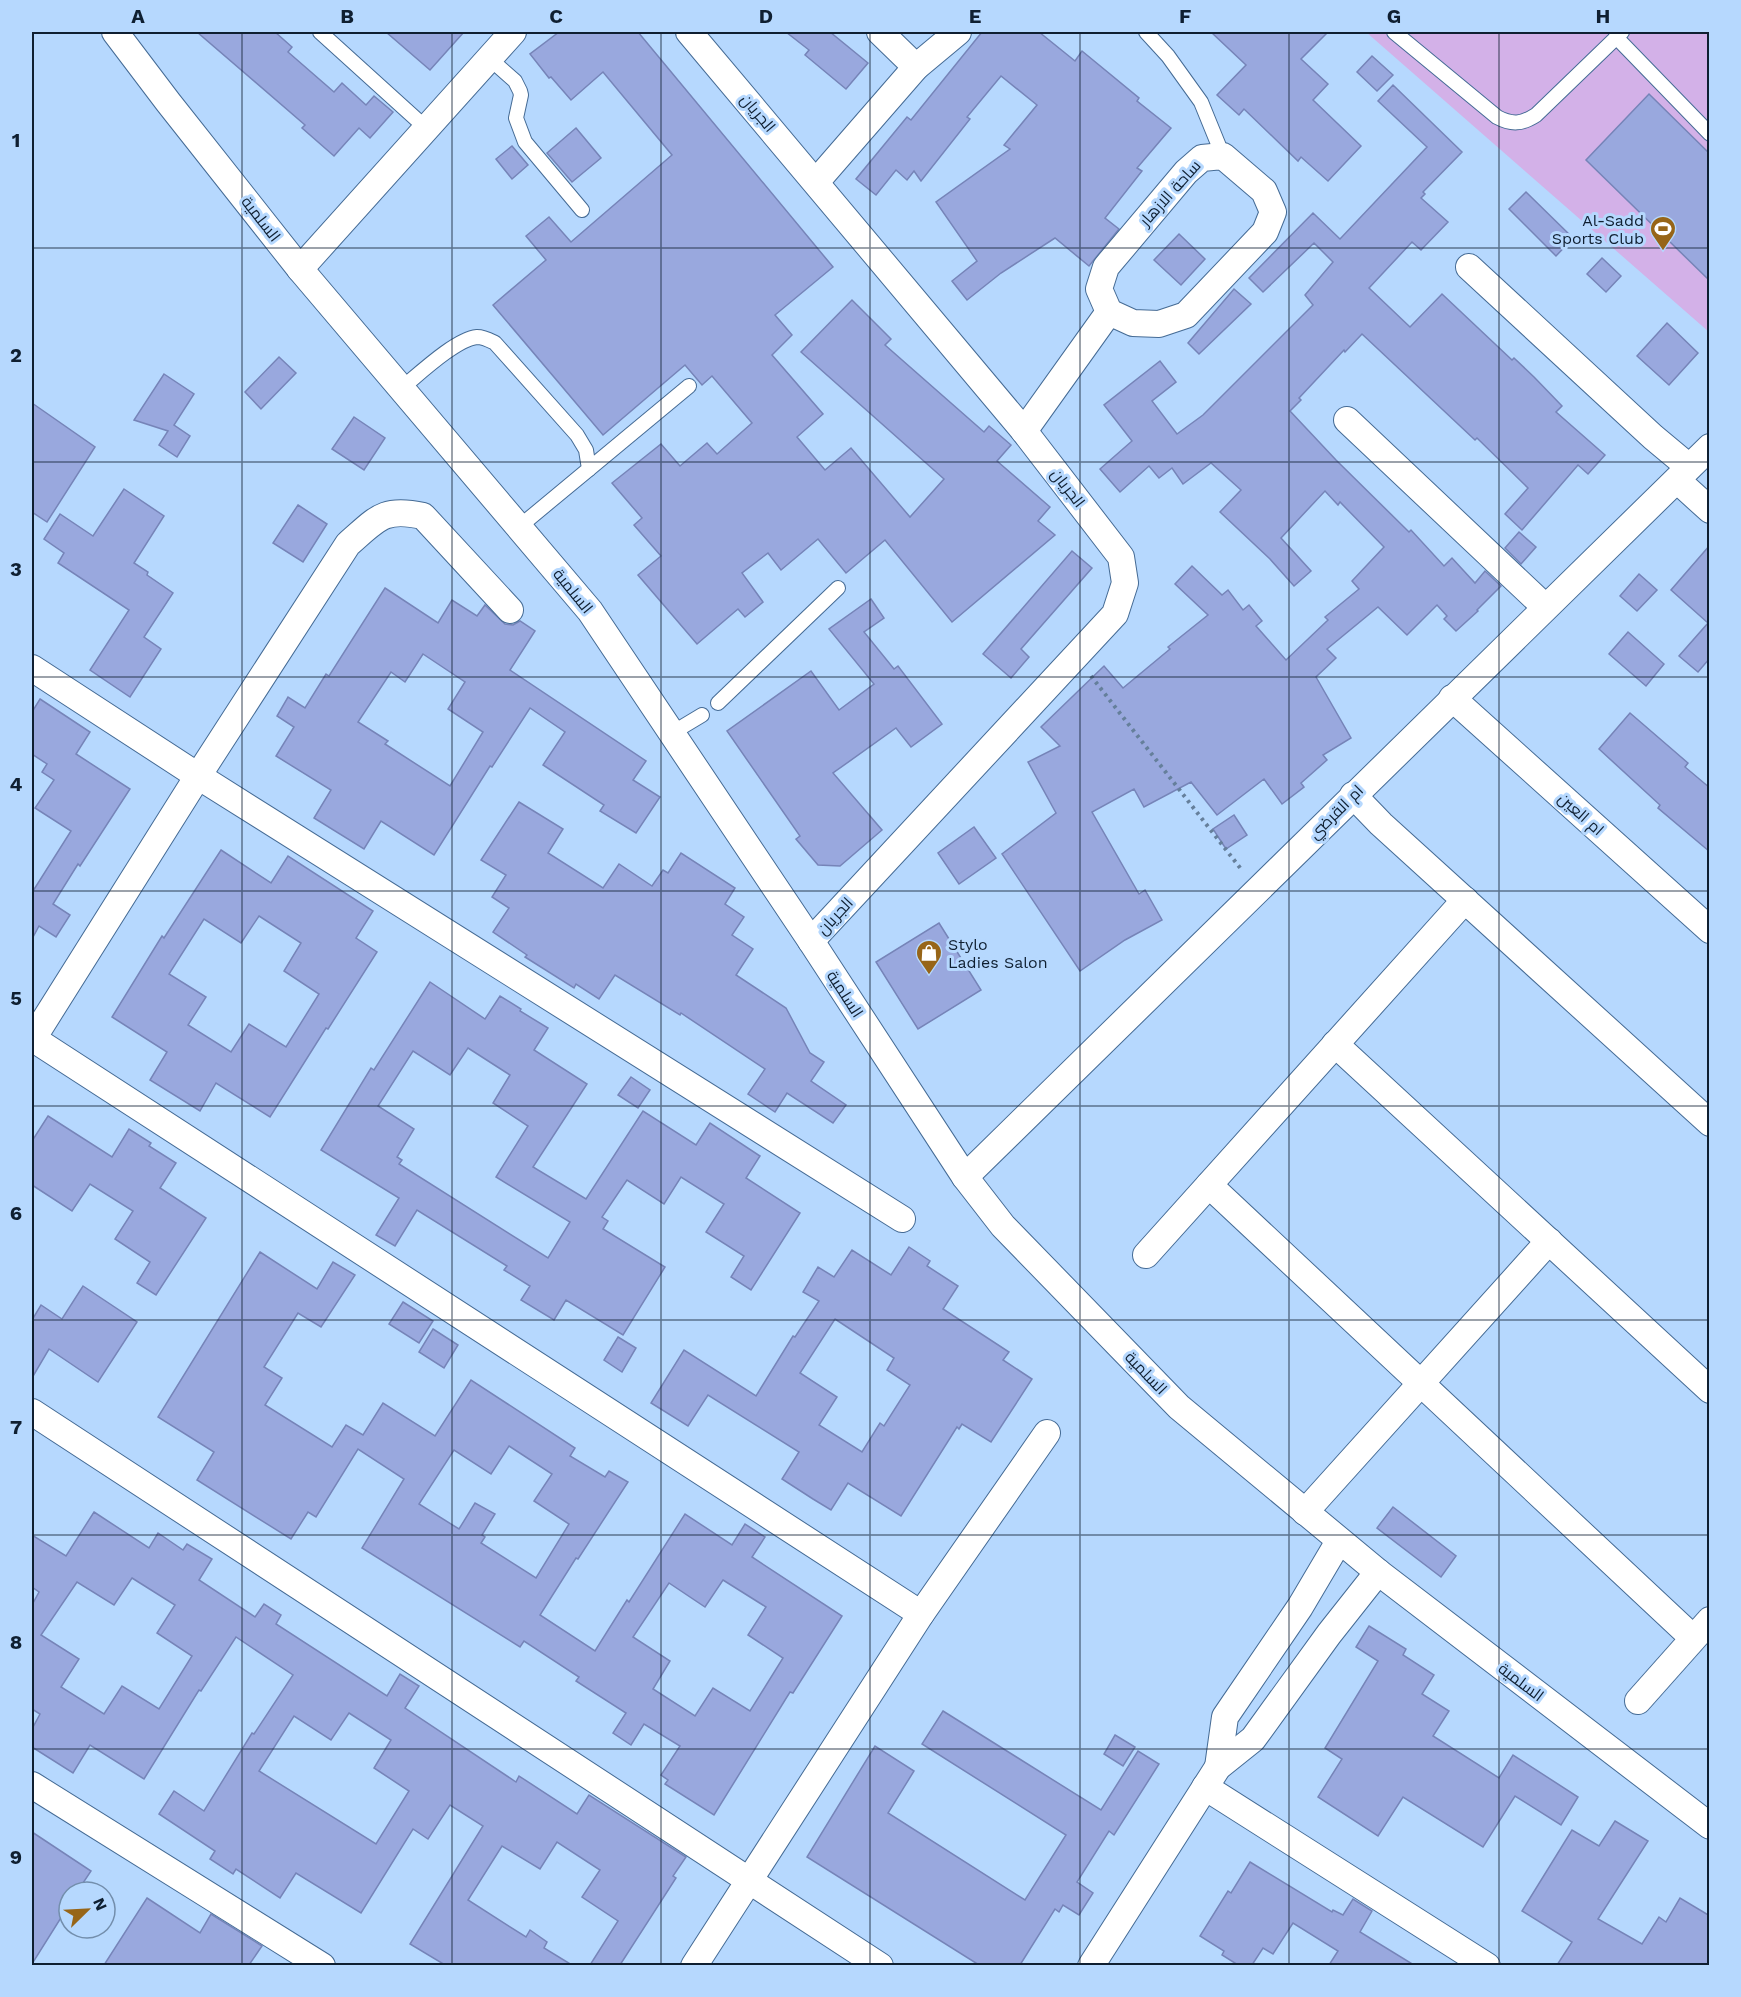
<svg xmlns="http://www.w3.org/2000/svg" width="1741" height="1997" font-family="'Work Sans',Cairo,sans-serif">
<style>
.green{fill:#d3b1e8}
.building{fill:#99a8de;stroke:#7684b8;stroke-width:1.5;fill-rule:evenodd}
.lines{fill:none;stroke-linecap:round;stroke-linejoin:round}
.service-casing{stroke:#456b95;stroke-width:16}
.minor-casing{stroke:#456b95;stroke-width:28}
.path{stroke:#657f9b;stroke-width:4;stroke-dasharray:3 4.5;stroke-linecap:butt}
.service{stroke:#fff;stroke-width:14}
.minor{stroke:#fff;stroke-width:26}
.grid{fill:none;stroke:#0f1f31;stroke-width:1.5;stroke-opacity:0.55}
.labels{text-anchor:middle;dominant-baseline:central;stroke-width:6;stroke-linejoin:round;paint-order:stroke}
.street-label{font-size:16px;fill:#0f1f31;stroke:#b6d8fe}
.poi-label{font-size:16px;fill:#0f1f31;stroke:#b6d8fe;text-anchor:end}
.neatline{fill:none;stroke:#0f1f31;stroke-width:2}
.grid-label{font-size:20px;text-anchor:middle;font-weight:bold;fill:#0f1f31}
</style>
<rect width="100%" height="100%" fill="#b6d8fe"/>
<polygon class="green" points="1366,32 1709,32 1709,332"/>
<g class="building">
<polygon points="197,32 275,32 292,47 288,52 334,92 342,83 366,105 374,96 393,112 370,138 359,128 334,156 302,128 305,125"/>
<polygon points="386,32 464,32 430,70"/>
<polygon points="559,32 638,32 833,267 775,315 792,335 772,355 823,414 797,437 825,470 851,448 910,517 944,479 801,352 852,300 891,339 885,345 984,432 989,426 1011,445 997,461 1050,507 1038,521 1055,535 952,622 885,540 846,573 818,539 781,570 768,553 742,573 763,602 745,617 738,609 697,644 638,575 661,556 634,525 642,518 612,483 661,444 680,466 707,443 717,454 752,423 712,376 702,385 685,365 603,435 493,305 546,260 526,236 549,217 571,242 672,155 603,72 571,100 551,77 549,78 530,54"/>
<polygon points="786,32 830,32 868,63 846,89 805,55 809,50"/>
<polygon points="982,32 1039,32 1075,61 1082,51 1139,98 1137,101 1171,128 1137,168 1142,171 1105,218 1119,229 1089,266 1055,238 1001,273 967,300 952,281 977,261 936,202 1010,149 1004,145 1037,105 1001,76 967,117 970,119 921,181 914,171 907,180 896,170 876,195 856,179 907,117 911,120"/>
<polygon points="1211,32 1328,32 1301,59 1328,84 1313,100 1361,146 1328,181 1301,157 1298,161 1244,109 1239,115 1217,95 1246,65"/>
<polygon points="1372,56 1393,75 1377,91 1357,72"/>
<polygon points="1393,85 1462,152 1423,192 1425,194 1421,198 1448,222 1421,250 1412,242 1369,288 1410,327 1442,294 1512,360 1514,358 1534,377 1562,406 1556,412 1605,455 1588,474 1578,465 1522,530 1505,514 1528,488 1477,438 1475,440 1362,334 1345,352 1344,350 1299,398 1301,400 1290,411 1336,460 1409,532 1411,530 1444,566 1452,558 1475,583 1485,571 1501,586 1477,610 1478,611 1456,631 1444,619 1447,616 1437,605 1407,635 1378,607 1327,649 1336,658 1316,677 1351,738 1323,755 1327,760 1301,783 1304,787 1282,804 1264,779 1217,815 1191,782 1144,807 1134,789 1092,812 1139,894 1145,890 1162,920 1125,940 1080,971 1002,854 1056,813 1028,762 1060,746 1041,727 1104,666 1123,688 1170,649 1168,647 1208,615 1175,584 1192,566 1222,595 1228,590 1243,610 1249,605 1262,621 1256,626 1286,660 1328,620 1325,617 1359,589 1352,581 1384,547 1340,502 1338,505 1325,491 1281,538 1311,571 1294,586 1270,559 1220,512 1241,490 1211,463 1183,484 1172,468 1159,478 1149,466 1120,492 1100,469 1132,441 1104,405 1160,361 1176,382 1152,401 1177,434 1203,415 1313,305 1305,295 1333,262 1314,243 1263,292 1249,278 1313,213 1340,239 1427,147 1378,101"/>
<polygon points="1649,94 1710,154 1710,281 1586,160"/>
<polygon points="576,128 601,158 572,182 547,153"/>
<polygon points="512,146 528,165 512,179 496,159"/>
<polygon points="1526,192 1573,238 1556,256 1509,209"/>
<polygon points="1179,234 1205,259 1181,285 1154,260"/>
<polygon points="1602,258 1621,276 1606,292 1587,274"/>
<polygon points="1234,289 1251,304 1199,354 1188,343"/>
<polygon points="1667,323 1698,353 1669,385 1637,356"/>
<polygon points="279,357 296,373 261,409 245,392"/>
<polygon points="164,374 194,394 174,425 190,436 177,457 159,445 168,431 134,420"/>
<polygon points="32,403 95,447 47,522 32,512"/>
<polygon points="354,417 385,438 364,470 332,449"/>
<polygon points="124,489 164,516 134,563 148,572 147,575 173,593 144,637 161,649 130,697 90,670 129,610 58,563 64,553 44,539 60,514 93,536"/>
<polygon points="298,505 327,524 303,562 273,543"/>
<polygon points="1519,532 1536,547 1521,564 1505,548"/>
<polygon points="1710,545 1710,658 1698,672 1679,656 1708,623 1671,590"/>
<polygon points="1072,551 1092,568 1021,649 1029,657 1011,678 983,654"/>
<polygon points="1639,574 1657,590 1637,611 1620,596"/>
<path d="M385 588 438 623 452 600 477 616 485 605 505 624 513 625 520 621 535 631 510 670 646 761 633 780 660 797 636 833 600 811 604 805 543 765 565 732 530 708 492 767 490 766 434 855 381 821 364 849 314 818 331 790 276 756 294 727 277 716 288 697 305 708 326 674 329 676ZM423 654 465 682 448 709 483 732 450 786 385 744 388 741 358 722 391 672 405 682Z"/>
<polygon points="871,599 884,618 864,632 894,669 898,666 942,724 911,747 896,728 833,773 882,830 840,866 818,865 796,839 800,836 727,731 811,671 839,710 874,684 829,629"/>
<polygon points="1628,632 1664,664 1646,686 1609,654"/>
<polygon points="40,699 90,732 76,754 130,789 80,866 78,864 53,904 70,915 56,937 39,926 32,939 32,890 33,891 71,831 35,808 54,780 42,772 47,764 32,754 32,712"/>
<polygon points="1630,713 1688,763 1685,767 1710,788 1710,852 1658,808 1660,805 1599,749"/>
<polygon points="519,802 563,829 548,853 603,888 619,864 652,886 663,870 668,873 681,853 735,888 725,904 744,917 732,935 753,949 736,975 786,1008 810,1053 824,1062 811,1081 846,1105 833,1123 787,1093 775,1112 748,1094 765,1069 681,1013 680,1015 615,975 599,999 576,984 574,988 525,957 527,955 493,932 509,908 492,897 506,875 481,860"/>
<polygon points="1234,815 1247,835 1226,849 1213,829"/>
<polygon points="974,827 996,858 959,884 938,853"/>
<path d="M221 850 271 883 288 856 373 911 356 938 377 952 328 1029 326 1028 270 1117 216 1083 200 1111 150 1080 167 1052 112 1017 162 936 164 938ZM259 916 301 943 284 971 319 994 286 1047 249 1024 231 1052 188 1025 206 997 169 974 204 919 241 943Z"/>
<polygon points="939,923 981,990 918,1029 876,962"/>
<path d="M430 982 485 1019 500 996 521 1009 520 1011 548 1028 534 1050 587 1084 533 1167 586 1199 643 1111 696 1145 710 1123 760 1156 746 1178 800 1213 751 1290 731 1277 744 1256 706 1232 724 1204 681 1177 664 1204 627 1180 602 1217 608 1221 603 1229 665 1267 623 1335 566 1300 554 1320 521 1300 530 1286 504 1270 507 1266 417 1210 395 1246 376 1235 399 1198 321 1150 371 1068 374 1070ZM468 1048 510 1075 493 1103 528 1126 496 1177 570 1222 548 1258 399 1164 402 1160 397 1157 414 1129 378 1106 413 1051 450 1075Z"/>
<polygon points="631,1077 650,1090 638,1108 618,1095"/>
<polygon points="48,1116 112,1157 129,1129 151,1143 149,1146 176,1163 160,1188 206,1218 156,1295 137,1283 150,1262 115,1239 133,1211 90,1184 72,1211 32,1185 32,1141"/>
<path d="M909 1247 930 1261 927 1266 958 1286 943 1309 1009 1352 1003 1360 1032 1379 991 1442 962 1424 959 1429 957 1427 901 1516 848 1483 831 1510 813 1499 782 1479 799 1452 708 1395 688 1426 651 1403 684 1350 756 1396 793 1336 795 1337 819 1301 803 1292 818 1267 834 1277 852 1250 891 1275ZM835 1319 894 1358 887 1370 910 1385 884 1426 880 1423 862 1452 819 1425 837 1397 800 1373Z"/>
<path d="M260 1252 317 1289 333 1262 355 1275 321 1327 298 1313 264 1367 282 1378 265 1405 332 1447 346 1425 363 1435 383 1403 435 1436 471 1380 575 1448 570 1456 605 1477 609 1471 628 1482 578 1559 576 1558 540 1615 595 1651 627 1600 629 1602 685 1514 732 1545 745 1524 765 1537 752 1557 842 1616 793 1693 790 1692 714 1815 665 1784 668 1780 661 1775 680 1746 644 1724 631 1745 613 1733 626 1713 576 1681 579 1677 524 1641 520 1647 362 1548 404 1479 358 1449 316 1517 308 1512 291 1539 197 1480 214 1452 158 1417ZM509 1446 552 1474 534 1501 569 1524 536 1578 481 1543 485 1537 482 1535 495 1514 475 1503 459 1529 419 1504 454 1450 491 1474ZM723 1580 766 1607 748 1635 783 1658 750 1711 713 1688 695 1716 653 1689 670 1661 633 1637 669 1583 705 1607Z"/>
<polygon points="83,1286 137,1322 98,1382 49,1349 32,1378 32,1320 41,1305 62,1319"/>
<polygon points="403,1302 433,1321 419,1343 389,1324"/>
<polygon points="433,1329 458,1345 444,1368 419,1352"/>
<polygon points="618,1337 636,1348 622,1372 604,1360"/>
<polygon points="1393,1507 1456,1556 1441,1577 1377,1528"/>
<path d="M94 1512 149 1548 158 1533 183 1550 187 1544 212 1559 199 1580 255 1617 264 1604 281 1615 276 1624 387 1696 400 1674 419 1686 405 1708 516 1782 519 1776 577 1814 589 1795 686 1857 673 1876 676 1878 620 1965H590L618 1921 582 1897 600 1870 557 1842 540 1869 502 1846 468 1900 526 1937 530 1930 547 1942 544 1948 572 1965H445L410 1944 483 1826 450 1805 428 1839 413 1829 361 1913 296 1873 280 1898 236 1869 233 1874 210 1859 215 1851 159 1814 174 1791 204 1811 252 1733 254 1734 293 1675 236 1637 201 1691 199 1690 144 1779 90 1745 73 1773 32 1747V1729L40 1714 32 1709V1605L39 1592 32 1587V1535L66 1556ZM132 1578 175 1605 157 1633 192 1656 159 1709 122 1686 104 1714 61 1687 79 1659 41 1635 77 1582 114 1605ZM349 1713 391 1740 374 1768 409 1791 376 1844 259 1771 294 1716 331 1740Z"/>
<polygon points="1369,1626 1406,1649 1403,1655 1434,1675 1422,1694 1449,1711 1433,1736 1499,1778 1513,1755 1578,1797 1561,1825 1515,1796 1483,1847 1403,1797 1378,1836 1318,1797 1342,1759 1325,1748 1378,1661 1356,1647"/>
<polygon points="943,1711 1101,1810 1138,1751 1159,1764 1114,1835 1109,1831 1077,1882 1093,1893 1079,1915 1063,1905 1059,1912 1055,1909 1020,1965 979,1965 807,1857 875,1746 914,1771 888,1813 1025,1900 1066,1835 922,1744"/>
<polygon points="1115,1735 1135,1747 1123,1766 1104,1754"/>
<polygon points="1615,1821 1648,1841 1598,1919 1642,1944 1659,1917 1666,1922 1680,1898 1710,1916 1710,1965 1557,1965 1572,1942 1522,1911 1572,1830 1599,1846"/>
<polygon points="32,1832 91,1871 77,1892 69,1892 69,1905 32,1964"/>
<polygon points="1250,1862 1332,1912 1333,1910 1343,1915 1353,1899 1372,1911 1360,1932 1414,1965 1329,1965 1338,1951 1293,1923 1273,1954 1263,1948 1252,1965 1238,1965 1222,1955 1224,1951 1200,1936 1228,1891 1231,1893"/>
<polygon points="147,1898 200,1933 211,1914 262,1946 249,1965 104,1965"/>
</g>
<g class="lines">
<defs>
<g id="service">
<polyline points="320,32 426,128"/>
<polyline points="1146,32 1168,56 1201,102 1223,156"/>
<path d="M1394 32 1497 117C1512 125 1522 124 1536 115L1622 32"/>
<polyline points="1616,37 1710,134"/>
<polyline points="489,58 515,81 520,91 521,95 516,118 525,142 582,210"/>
<path d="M402 388C419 374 456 339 477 337 484 337 489 340 495 343L577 435 586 450 589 469 519 527"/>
<polyline points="589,469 689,386"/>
<polyline points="718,703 838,588"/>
<polyline points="672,733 702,715"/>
</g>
<g id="minor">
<polyline points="115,32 168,102 300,269 590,611 811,941 965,1177 1003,1226 1179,1407 1378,1572 1710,1826"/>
<polyline points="689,32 1024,431 1121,557 1125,583 1115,614 811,941"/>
<polyline points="880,32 916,67"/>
<polygon points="1223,156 1264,191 1273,212 1265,232 1186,315 1159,324 1133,323 1109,312 1099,289 1106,267 1186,172 1202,158"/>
<polyline points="816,182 916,67 958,32"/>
<polyline points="1469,267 1653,437 1689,467"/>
<polyline points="300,269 513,32"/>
<polyline points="1347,420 1545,607"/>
<polyline points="1024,431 1109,312"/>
<polyline points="1677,480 1710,510"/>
<polyline points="32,668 198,776 902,1219"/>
<polyline points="1452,698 1710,930"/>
<polyline points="1353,795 1381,824 1710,1123"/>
<polyline points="32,1038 921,1614"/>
<path d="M32 1040 198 776 348 544C377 519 383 507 423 516L510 610"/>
<polyline points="1335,1044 1710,1390"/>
<polyline points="965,1177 1710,447"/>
<polyline points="1209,1185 1693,1638"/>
<polyline points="1146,1255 1465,900"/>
<polyline points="32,1412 880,1966"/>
<polyline points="1305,1512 1549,1241"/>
<polyline points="1638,1701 1710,1620"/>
<polyline points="1218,1767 1225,1717 1300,1607 1339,1541"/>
<polyline points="32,1785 322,1966"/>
<polyline points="1205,1787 1487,1966"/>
<polyline points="694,1966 921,1614 1047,1433"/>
<polyline points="1091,1966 1218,1767 1253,1739 1329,1634 1378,1572"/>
</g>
</defs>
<use href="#service" class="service-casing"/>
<use href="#minor" class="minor-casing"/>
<polyline class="path" points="1091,676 1241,869"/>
<use href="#service" class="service"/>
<use href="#minor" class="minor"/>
</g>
<path class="grid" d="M242 32V1966M452 32V1966M661 32V1966M870 32V1966M1080 32V1966M1289 32V1966M1499 32V1966M32 248H1710M32 462H1710M32 677H1710M32 891H1710M32 1106H1710M32 1320H1710M32 1535H1710M32 1749H1710"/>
<defs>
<symbol id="stadium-pin" viewBox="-11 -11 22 30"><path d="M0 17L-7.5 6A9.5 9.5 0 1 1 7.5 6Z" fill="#976518" stroke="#b6d8fe"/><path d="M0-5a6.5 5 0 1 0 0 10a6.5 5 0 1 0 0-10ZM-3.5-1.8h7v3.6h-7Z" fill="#fff"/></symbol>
<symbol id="shop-pin" viewBox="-11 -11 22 30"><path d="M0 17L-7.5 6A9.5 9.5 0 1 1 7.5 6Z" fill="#976518" stroke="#b6d8fe"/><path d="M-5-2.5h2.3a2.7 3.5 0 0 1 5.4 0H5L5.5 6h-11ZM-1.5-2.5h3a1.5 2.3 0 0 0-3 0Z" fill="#fff"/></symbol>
</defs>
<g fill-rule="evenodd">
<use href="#stadium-pin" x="1648" y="214" width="30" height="40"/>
<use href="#shop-pin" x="914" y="938" width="30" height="40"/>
</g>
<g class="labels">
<g class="street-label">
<text transform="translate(758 113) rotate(50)">الجريان</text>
<text transform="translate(1170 193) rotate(-48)">ساحة الازهار</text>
<text transform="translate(261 219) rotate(52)">السلمية</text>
<text transform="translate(1068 488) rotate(52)">الجريان</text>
<text transform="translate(573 591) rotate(51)">السلمية</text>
<text transform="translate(1336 812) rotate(-45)">ام القرضي</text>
<text transform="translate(1581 814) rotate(42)">ام العين</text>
<text transform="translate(835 916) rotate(-47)">الجريان</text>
<text transform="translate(845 994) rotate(57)">السلمية</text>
<text transform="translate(1146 1373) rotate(46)">السلمية</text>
<text transform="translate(1521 1682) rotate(37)">السلمية</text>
</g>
<g class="poi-label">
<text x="1644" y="220">Al-Sadd<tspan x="1644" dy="18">Sports Club</tspan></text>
<text x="948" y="944" text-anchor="start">Stylo<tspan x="948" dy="18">Ladies Salon</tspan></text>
</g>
</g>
<rect width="1741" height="1997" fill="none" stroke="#b6d8fe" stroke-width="66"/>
<g transform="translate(87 1910) rotate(66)"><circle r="28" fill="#b6d8fe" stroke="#738eac" stroke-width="1.5"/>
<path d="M0-4.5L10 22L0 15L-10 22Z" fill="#976518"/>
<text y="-9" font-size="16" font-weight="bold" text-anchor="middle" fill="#0f1f31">N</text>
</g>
<rect x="33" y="33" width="1675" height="1931" class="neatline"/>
<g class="grid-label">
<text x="138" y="23">A</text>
<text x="347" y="23">B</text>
<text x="556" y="23">C</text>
<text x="766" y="23">D</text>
<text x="975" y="23">E</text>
<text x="1185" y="23">F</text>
<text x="1394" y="23">G</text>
<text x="1603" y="23">H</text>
<text x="16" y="147">1</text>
<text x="16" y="362">2</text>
<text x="16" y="576">3</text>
<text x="16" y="791">4</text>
<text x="16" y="1005">5</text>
<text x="16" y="1220">6</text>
<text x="16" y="1434">7</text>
<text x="16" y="1649">8</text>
<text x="16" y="1864">9</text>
</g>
</svg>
